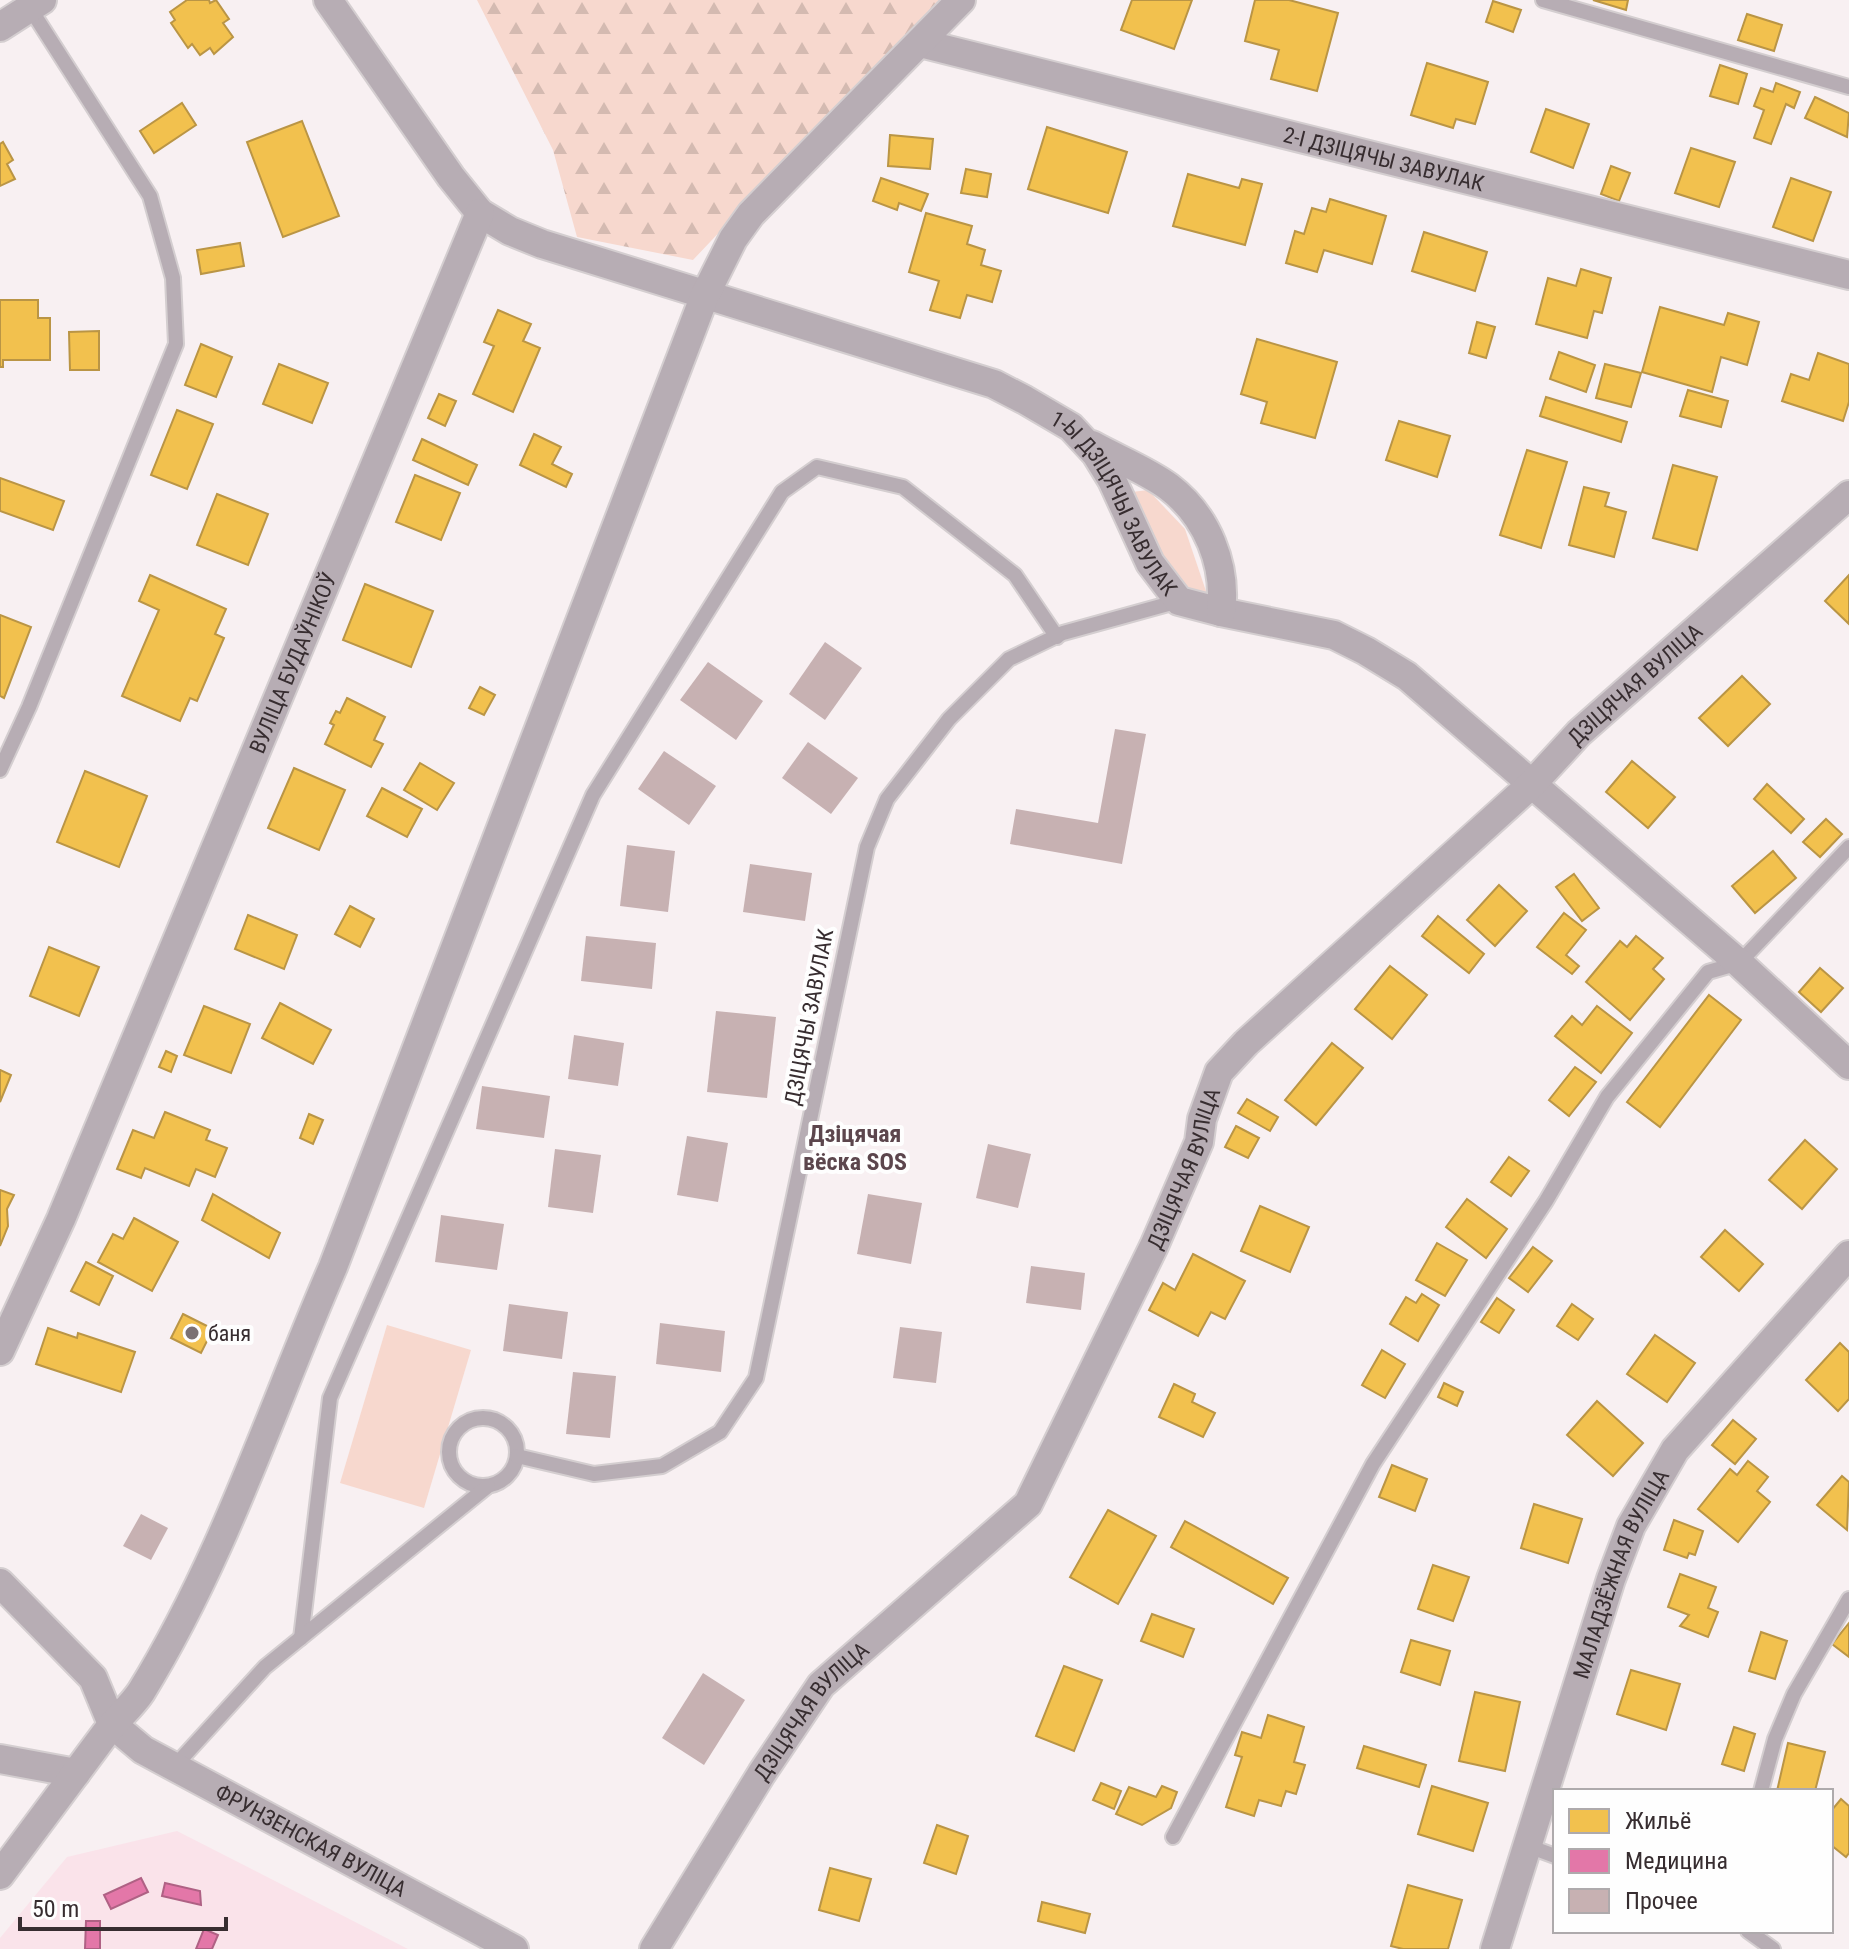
<svg xmlns="http://www.w3.org/2000/svg" width="1849" height="1949" font-family="'Roboto Condensed',sans-serif">
<style>
.built{fill:#fae3ea}
.grass{fill:#f7d8ce}
.forest{fill:url(#forest-firs)}
.homes{fill:#f2c14e;stroke:#ba9545;stroke-width:2}
.health{fill:#e377a8;stroke:#af6184;stroke-width:2}
.building{fill:#c7b1b2}
.lines{fill:none;stroke-linecap:round;stroke-linejoin:round}
.service-casing{stroke:#d4ced0;stroke-width:18}
.minor-casing{stroke:#d4ced0;stroke-width:32}
.service{stroke:#b7adb4;stroke-width:14}
.minor{stroke:#b7adb4;stroke-width:28}
.poi-dot{fill:#7b7174;stroke:#fefefe;stroke-width:3}
.labels{text-anchor:middle;dominant-baseline:central;stroke-width:8;stroke-linejoin:round;paint-order:stroke}
.street-label{font-size:22px;fill:#372d30;stroke:#fefefe}
.poi-label{font-size:22px;fill:#372d30;stroke:#fefefe;text-anchor:start}
.neighbourhood-label{font-size:24px;font-weight:bold;fill:#5c464d;stroke:#fefefe}
</style>
<defs>
<pattern id="forest-firs" width="22" height="20" patternUnits="userSpaceOnUse" patternTransform="scale(2)"><rect width="22" height="20" fill="#f7d8ce"/><path d="M5 1l3.5 6h-7zM16 11l3.5 6h-7z" fill="#d4bab1"/></pattern>
</defs>
<rect width="100%" height="100%" fill="#f8f0f2"/>
<polygon class="built" points="177,1831 408,1949 0,1949 0,1938 67,1857"/>
<g class="grass">
<polygon points="1148,490 1185,529 1208,597 1188,591 1165,570 1132,492"/>
<polygon points="387,1325 471,1350 424,1508 340,1483"/>
</g>
<polygon class="forest" points="477,0 939,0 693,260 577,237 553,150"/>
<g class="homes">
<polygon points="187,0 209,0 210,3 216,0 229,19 223,23 233,37 214,54 210,48 200,55 192,44 188,48 171,23 175,20 170,12"/>
<polygon points="1132,0 1192,0 1174,49 1121,30"/>
<polygon points="1255,0 1289,0 1338,13 1317,91 1271,79 1279,50 1245,41"/>
<polygon points="1593,0 1628,0 1626,10"/>
<polygon points="1493,1 1521,10 1513,32 1486,22"/>
<polygon points="1747,14 1782,25 1774,51 1738,40"/>
<polygon points="1427,63 1488,82 1475,124 1456,119 1453,128 1411,115"/>
<polygon points="1720,65 1747,74 1738,104 1710,96"/>
<polygon points="1776,83 1800,92 1794,108 1786,104 1771,144 1754,138 1764,110 1754,106 1761,88 1773,92"/>
<polygon points="1815,97 1849,113 1847,137 1805,118"/>
<polygon points="182,103 196,125 154,153 140,131"/>
<polygon points="1546,109 1589,124 1573,168 1531,152"/>
<polygon points="302,121 339,216 283,237 247,142"/>
<polygon points="1047,127 1127,152 1108,213 1028,189"/>
<polygon points="890,135 933,139 930,169 888,166"/>
<polygon points="3,142 13,160 7,164 15,179 0,186 0,144"/>
<polygon points="1691,148 1735,162 1719,207 1675,193"/>
<polygon points="1611,166 1630,173 1619,201 1601,194"/>
<polygon points="966,169 991,174 987,197 961,193"/>
<polygon points="1188,174 1239,188 1242,179 1262,184 1245,245 1173,226"/>
<polygon points="881,178 928,194 921,211 899,203 897,210 873,201"/>
<polygon points="1791,178 1831,192 1813,241 1773,227"/>
<polygon points="1330,199 1386,216 1372,264 1324,250 1317,272 1286,263 1295,231 1304,234 1312,208 1326,212"/>
<polygon points="926,213 972,226 967,244 985,250 981,265 1001,271 992,302 967,295 960,318 930,310 939,281 909,272"/>
<polygon points="1424,232 1487,252 1475,291 1412,271"/>
<polygon points="240,243 244,266 201,274 197,250"/>
<polygon points="1581,269 1611,278 1602,313 1594,311 1587,338 1536,324 1548,278 1576,286"/>
<polygon points="0,300 38,300 38,318 50,318 50,360 3,360 3,367 0,367"/>
<polygon points="1660,307 1724,325 1728,313 1759,322 1747,365 1721,357 1712,392 1642,372"/>
<polygon points="498,310 531,324 523,341 540,348 513,412 473,394 494,346 484,342"/>
<polygon points="1477,322 1495,327 1486,358 1469,353"/>
<polygon points="99,331 99,370 70,370 69,332"/>
<polygon points="1257,339 1337,362 1315,438 1261,423 1267,402 1241,394"/>
<polygon points="201,344 232,357 216,397 185,385"/>
<polygon points="1559,352 1595,365 1586,392 1550,379"/>
<polygon points="1818,353 1849,364 1849,402 1843,421 1782,401 1791,374 1809,380"/>
<polygon points="279,364 328,383 312,423 263,404"/>
<polygon points="1605,364 1641,373 1631,407 1596,398"/>
<polygon points="1688,390 1728,401 1721,427 1680,416"/>
<polygon points="439,394 456,401 445,426 428,418"/>
<polygon points="1546,397 1627,422 1621,442 1540,416"/>
<polygon points="177,410 213,424 187,489 151,475"/>
<polygon points="1399,421 1450,436 1437,477 1386,460"/>
<polygon points="534,434 561,447 552,464 572,474 566,487 520,465"/>
<polygon points="422,439 477,465 468,485 413,460"/>
<polygon points="1527,450 1567,462 1541,548 1500,535"/>
<polygon points="1673,465 1717,477 1697,550 1653,538"/>
<polygon points="415,475 460,493 441,540 396,522"/>
<polygon points="0,478 64,501 53,530 0,511"/>
<polygon points="1584,487 1609,493 1605,506 1626,512 1614,557 1569,545"/>
<polygon points="217,494 268,514 248,565 197,545"/>
<polygon points="150,575 226,609 215,634 224,638 197,701 190,698 180,721 122,696 159,610 139,601"/>
<polygon points="1849,575 1849,624 1825,601"/>
<polygon points="365,584 433,611 411,667 343,640"/>
<polygon points="0,615 31,627 4,698 0,696"/>
<polygon points="1742,676 1770,704 1728,746 1699,718"/>
<polygon points="480,687 495,695 484,715 469,708"/>
<polygon points="347,698 385,717 374,740 383,744 371,767 325,744 334,725 330,723 336,711 340,713"/>
<polygon points="1632,761 1675,797 1648,828 1606,792"/>
<polygon points="420,763 454,783 437,810 404,790"/>
<polygon points="294,768 345,790 319,850 268,828"/>
<polygon points="85,771 147,796 119,867 57,842"/>
<polygon points="1767,784 1804,819 1791,833 1754,799"/>
<polygon points="382,788 422,809 407,837 367,816"/>
<polygon points="1826,819 1842,834 1820,857 1803,842"/>
<polygon points="1773,851 1796,878 1755,913 1732,886"/>
<polygon points="1574,874 1599,908 1582,921 1556,887"/>
<polygon points="1499,885 1527,911 1495,946 1467,920"/>
<polygon points="350,906 374,919 360,947 335,934"/>
<polygon points="1564,913 1586,930 1566,955 1579,966 1572,974 1537,947"/>
<polygon points="248,915 297,935 284,969 235,949"/>
<polygon points="1438,916 1484,954 1469,973 1422,936"/>
<polygon points="1636,936 1663,958 1653,969 1664,979 1630,1020 1586,982 1620,941 1627,947"/>
<polygon points="49,947 99,967 79,1016 30,996"/>
<polygon points="1390,966 1427,995 1392,1039 1355,1009"/>
<polygon points="1820,968 1843,988 1821,1012 1799,992"/>
<polygon points="1709,995 1741,1020 1660,1127 1627,1102"/>
<polygon points="280,1003 331,1030 313,1064 262,1038"/>
<polygon points="204,1006 250,1024 231,1073 184,1055"/>
<polygon points="1597,1006 1632,1033 1601,1073 1555,1036 1572,1016 1582,1025"/>
<polygon points="1332,1043 1363,1068 1316,1125 1285,1100"/>
<polygon points="166,1051 177,1056 171,1072 159,1067"/>
<polygon points="1575,1067 1596,1082 1569,1116 1549,1100"/>
<polygon points="0,1070 11,1075 0,1102"/>
<polygon points="1247,1099 1278,1117 1270,1131 1238,1113"/>
<polygon points="165,1112 210,1130 206,1140 227,1148 215,1177 196,1169 189,1186 145,1168 141,1178 117,1169 133,1130 154,1138"/>
<polygon points="309,1114 323,1120 313,1144 300,1138"/>
<polygon points="1236,1126 1259,1138 1248,1158 1225,1147"/>
<polygon points="1805,1140 1837,1169 1802,1209 1769,1180"/>
<polygon points="1509,1157 1529,1171 1511,1196 1491,1182"/>
<polygon points="0,1190 14,1195 7,1209 8,1226 0,1246"/>
<polygon points="213,1194 280,1233 269,1258 202,1220"/>
<polygon points="1467,1199 1507,1229 1486,1258 1446,1227"/>
<polygon points="1260,1206 1309,1227 1290,1272 1241,1251"/>
<polygon points="134,1218 178,1242 152,1291 98,1262 113,1234 123,1239"/>
<polygon points="1725,1230 1763,1264 1739,1291 1701,1257"/>
<polygon points="1437,1243 1467,1260 1445,1296 1416,1280"/>
<polygon points="1533,1247 1552,1261 1528,1292 1509,1278"/>
<polygon points="1193,1254 1245,1281 1225,1319 1211,1312 1198,1336 1149,1310 1163,1283 1175,1290"/>
<polygon points="86,1262 113,1276 99,1305 71,1291"/>
<polygon points="1422,1294 1439,1305 1418,1341 1390,1324 1406,1297 1416,1303"/>
<polygon points="1497,1298 1514,1310 1499,1333 1481,1322"/>
<polygon points="1572,1304 1593,1319 1578,1340 1557,1326"/>
<polygon points="183,1314 213,1329 201,1353 171,1338"/>
<polygon points="48,1328 77,1338 78,1333 135,1352 121,1392 36,1364"/>
<polygon points="1655,1335 1695,1363 1667,1402 1627,1374"/>
<polygon points="1840,1343 1849,1352 1849,1399 1838,1411 1806,1380"/>
<polygon points="1382,1350 1405,1364 1385,1398 1362,1385"/>
<polygon points="1444,1383 1463,1392 1457,1406 1438,1397"/>
<polygon points="1174,1384 1195,1394 1192,1402 1215,1413 1203,1437 1159,1417"/>
<polygon points="1597,1401 1643,1443 1613,1476 1567,1435"/>
<polygon points="1733,1420 1756,1439 1735,1464 1712,1445"/>
<polygon points="1748,1461 1768,1477 1757,1491 1770,1502 1738,1542 1698,1509 1730,1469 1737,1475"/>
<polygon points="1392,1465 1427,1479 1415,1511 1379,1497"/>
<polygon points="1842,1476 1849,1482 1847,1530 1817,1505"/>
<polygon points="1534,1504 1582,1519 1568,1563 1521,1548"/>
<polygon points="1108,1510 1156,1536 1118,1604 1070,1577"/>
<polygon points="1674,1520 1703,1531 1695,1555 1689,1553 1687,1558 1664,1550"/>
<polygon points="1185,1521 1288,1578 1273,1604 1171,1547"/>
<polygon points="1433,1565 1469,1577 1453,1621 1418,1609"/>
<polygon points="1680,1574 1716,1587 1708,1608 1718,1612 1708,1637 1680,1626 1689,1615 1668,1607"/>
<polygon points="1152,1614 1194,1629 1183,1657 1141,1641"/>
<polygon points="1849,1623 1849,1657 1832,1644"/>
<polygon points="1761,1632 1787,1641 1775,1679 1749,1671"/>
<polygon points="1411,1640 1450,1651 1440,1685 1401,1672"/>
<polygon points="1064,1666 1102,1680 1074,1751 1036,1736"/>
<polygon points="1631,1670 1680,1684 1666,1730 1617,1714"/>
<polygon points="1475,1692 1520,1702 1505,1771 1459,1761"/>
<polygon points="1268,1715 1304,1727 1294,1762 1305,1765 1296,1794 1286,1791 1281,1806 1259,1800 1254,1816 1226,1807 1242,1757 1235,1755 1242,1732 1261,1738"/>
<polygon points="1734,1727 1755,1734 1744,1771 1722,1764"/>
<polygon points="1788,1743 1825,1752 1815,1791 1777,1791"/>
<polygon points="1364,1746 1426,1765 1419,1787 1357,1768"/>
<polygon points="1101,1783 1121,1791 1114,1809 1093,1800"/>
<polygon points="1162,1786 1177,1792 1171,1808 1142,1825 1116,1814 1129,1787 1156,1797"/>
<polygon points="1432,1786 1488,1803 1473,1851 1418,1834"/>
<polygon points="1841,1799 1849,1806 1849,1853 1846,1857 1831,1845 1831,1811"/>
<polygon points="937,1825 968,1836 956,1874 924,1863"/>
<polygon points="830,1868 871,1879 859,1921 819,1910"/>
<polygon points="1408,1885 1462,1900 1448,1949 1403,1949 1391,1946"/>
<polygon points="1042,1902 1090,1914 1085,1933 1038,1921"/>
</g>
<g class="health">
<polygon points="141,1878 148,1892 111,1909 104,1895"/>
<polygon points="165,1883 200,1891 201,1905 162,1896"/>
<polygon points="86,1921 100,1921 100,1949 85,1949"/>
<polygon points="204,1929 218,1935 212,1949 196,1949"/>
</g>
<g class="building">
<polygon points="825,642 862,668 825,720 789,694"/>
<polygon points="708,662 763,701 736,740 680,700"/>
<polygon points="1115,729 1146,734 1122,864 1010,844 1016,809 1098,823"/>
<polygon points="808,742 858,778 831,814 782,778"/>
<polygon points="664,751 716,786 689,825 638,789"/>
<polygon points="627,845 675,851 668,912 620,906"/>
<polygon points="750,864 812,873 805,921 743,912"/>
<polygon points="586,936 656,943 652,989 581,981"/>
<polygon points="716,1011 776,1017 767,1098 707,1092"/>
<polygon points="574,1035 624,1043 618,1086 568,1079"/>
<polygon points="482,1086 550,1096 544,1138 476,1129"/>
<polygon points="687,1136 728,1143 718,1202 677,1195"/>
<polygon points="988,1144 1031,1154 1018,1208 976,1198"/>
<polygon points="555,1149 601,1155 593,1213 548,1207"/>
<polygon points="868,1194 922,1203 911,1264 857,1254"/>
<polygon points="441,1215 504,1224 497,1270 435,1262"/>
<polygon points="1031,1266 1085,1273 1081,1310 1026,1303"/>
<polygon points="509,1304 568,1312 562,1359 503,1351"/>
<polygon points="660,1323 725,1331 721,1372 656,1364"/>
<polygon points="900,1327 942,1332 936,1383 893,1378"/>
<polygon points="573,1372 616,1376 610,1438 566,1434"/>
<polygon points="141,1514 168,1528 151,1560 123,1546"/>
<polygon points="703,1673 745,1700 704,1765 662,1738"/>
</g>
<g class="lines">
<defs>
<g id="service">
<polyline points="1543,0 1849,87"/>
<polyline points="0,770 29,707 176,344 173,278 150,196 28,5"/>
<circle cx="483" cy="1452" r="34"/>
<polyline points="517,1456 594,1474 662,1466 720,1432 756,1378 867,847 887,799 949,719 1009,659 1063,633 1179,601"/>
<polyline points="301,1638 330,1398 593,795 782,492 817,467 903,487 1015,575 1057,637"/>
<polyline points="173,1768 265,1667 488,1486"/>
<polyline points="1761,1791 1775,1739 1794,1694 1849,1599"/>
<polyline points="1173,1837 1373,1464 1546,1201 1607,1097 1708,972 1739,963 1849,847"/>
<polyline points="1528,1846 1555,1856"/>
<polyline points="1748,1931 1773,1949"/>
</g>
<g id="minor">
<path id="s1" d="M328 0 451 177 480 213 510 231 542 244 994 384 1025 400 1071 427 1096 454 1112 480 1150 563 1179 601 1221 612 1334 635 1366 651 1407 676 1739 963 1849 1065"/>
<polyline points="0,27 42,0"/>
<path id="s2" d="M920 43 1849 275"/>
<path d="M1092 445C1117 459 1146 470 1169 487 1207 516 1227 565 1221 612"/>
<path id="s3" d="M0 1351 61 1219 480 213"/>
<path id="s4" d="M0 1583 93 1678 112 1724 143 1750 514 1949"/>
<polyline points="0,1759 76,1773"/>
<path d="M0 1875C35 1828 70 1781 105 1734 116 1719 131 1707 141 1692 223 1559 271 1410 333 1267L705 295 733 239 751 214 961 0"/>
<path id="s5" d="M654 1949 762 1773 821 1685 1028 1504 1154 1246 1199 1142 1202 1119 1219 1072 1246 1043 1533 783 1579 733 1849 495"/>
<path id="s6" d="M1495 1949 1611 1579 1631 1526 1675 1450 1849 1255"/>
</g>
</defs>
<use href="#service" class="service-casing"/>
<use href="#minor" class="minor-casing"/>
<use href="#service" class="service"/>
<use href="#minor" class="minor"/>
</g>
<circle class="poi-dot" cx="192" cy="1333" r="8"/>
<g class="labels">
<g class="street-label">
<text stroke="none"><textPath href="#s2" startOffset="478">2-І ДЗІЦЯЧЫ ЗАВУЛАК</textPath></text>
<text stroke="none"><textPath href="#s1" startOffset="980">1-Ы ДЗІЦЯЧЫ ЗАВУЛАК</textPath></text>
<text stroke="none"><textPath href="#s3" startOffset="748">ВУЛІЦА БУДАЎНІКОЎ</textPath></text>
<text stroke="none"><textPath href="#s5" startOffset="1630">ДЗІЦЯЧАЯ ВУЛІЦА</textPath></text>
<text transform="translate(809 1017) rotate(-79)">ДЗІЦЯЧЫ ЗАВУЛАК</text>
<text stroke="none"><textPath href="#s5" startOffset="958">ДЗІЦЯЧАЯ ВУЛІЦА</textPath></text>
<text stroke="none"><textPath href="#s6" startOffset="396">МАЛАДЗЁЖНАЯ ВУЛІЦА</textPath></text>
<text stroke="none"><textPath href="#s5" startOffset="286">ДЗІЦЯЧАЯ ВУЛІЦА</textPath></text>
<text stroke="none"><textPath href="#s4" startOffset="414">ФРУНЗЕНСКАЯ ВУЛІЦА</textPath></text>
</g>
<g class="poi-label">
<text x="208" y="1333">баня</text>
</g>
<g class="neighbourhood-label">
<text x="855" y="1134">Дзіцячая<tspan x="855" dy="28">вёска SOS</tspan></text>
</g>
</g>
<rect x="1553" y="1789" width="280" height="144" fill="#fefefe" stroke="#aeaaac" stroke-width="2"/>
<rect x="1569" y="1809" width="40" height="24" fill="#f2c14e" stroke="#aeaaac" stroke-width="2"/>
<text x="1625" y="1829" font-size="24" fill="#372d30">Жильё</text>
<rect x="1569" y="1849" width="40" height="24" fill="#e377a8" stroke="#aeaaac" stroke-width="2"/>
<text x="1625" y="1869" font-size="24" fill="#372d30">Медицина</text>
<rect x="1569" y="1889" width="40" height="24" fill="#c7b1b2" stroke="#aeaaac" stroke-width="2"/>
<text x="1625" y="1909" font-size="24" fill="#372d30">Прочее</text>
<path d="M20 1917v12h206v-12" fill="none" stroke="#372d30" stroke-width="4"/>
<text x="32" y="1917" font-size="24" fill="#372d30" stroke="#fefefe" stroke-width="6" paint-order="stroke">50 m</text>
</svg>
